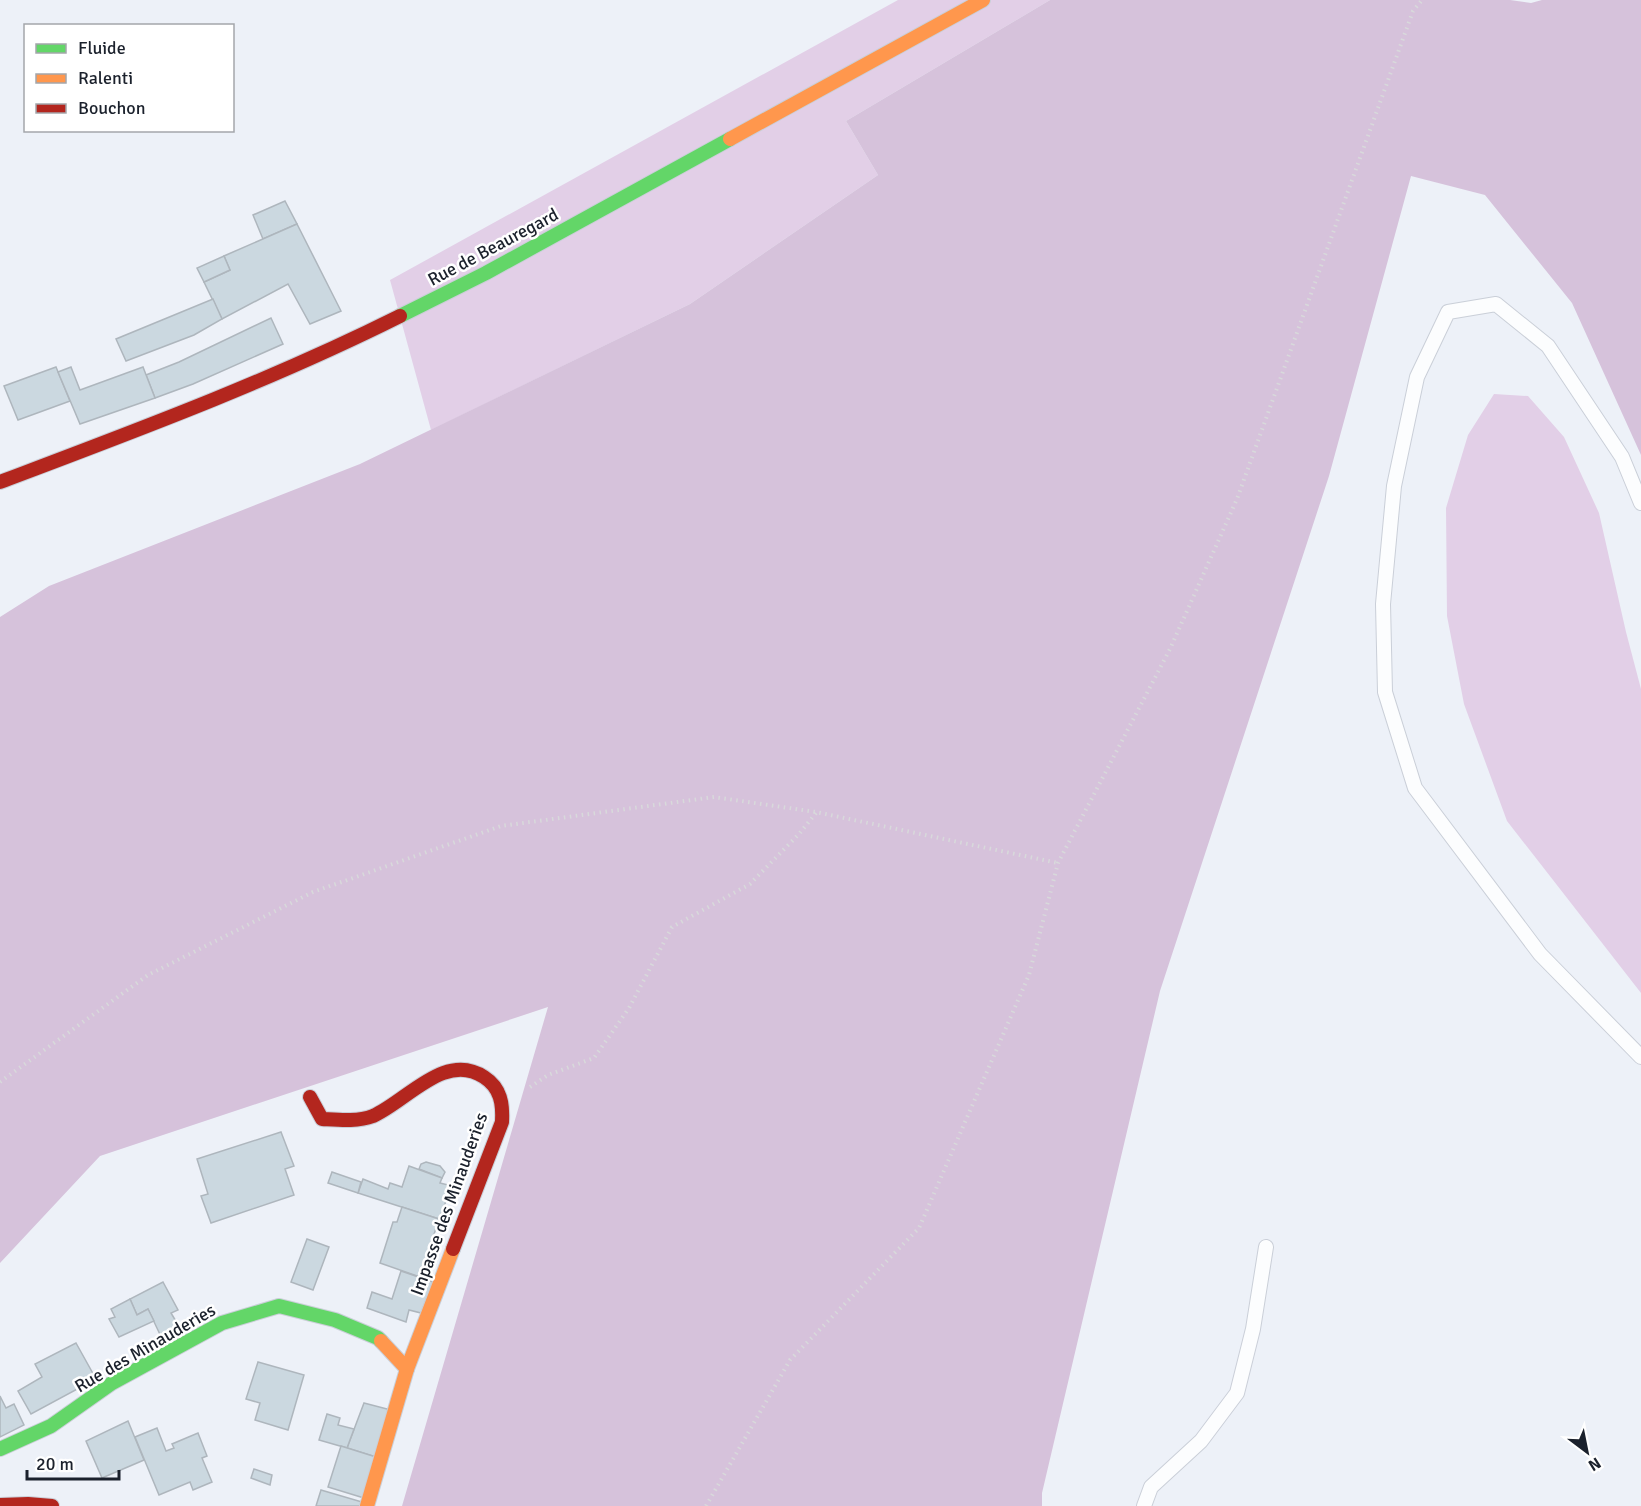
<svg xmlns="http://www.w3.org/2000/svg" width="1641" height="1506" font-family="Signika,sans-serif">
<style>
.green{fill:#e2cfe7}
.forest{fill:#d6c2db}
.building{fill:#cbd8e0;stroke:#aeb6bd;stroke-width:1.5}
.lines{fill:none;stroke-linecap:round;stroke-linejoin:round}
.lane-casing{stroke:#cacfd8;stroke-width:16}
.fast-casing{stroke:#cacfd8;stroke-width:16}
.slow-casing{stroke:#cacfd8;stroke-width:16}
.jam-casing{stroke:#cacfd8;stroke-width:16}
.path{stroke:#d8d9db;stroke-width:4;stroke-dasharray:1.5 4.5;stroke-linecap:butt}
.lane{stroke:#fcfdfe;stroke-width:14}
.fast{stroke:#63d668;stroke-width:14}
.slow{stroke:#ff974d;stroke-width:14}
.jam{stroke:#b3261e;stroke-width:14}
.labels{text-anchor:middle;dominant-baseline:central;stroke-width:5;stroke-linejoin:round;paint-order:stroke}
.street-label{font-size:18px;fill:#1b212c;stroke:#fff}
</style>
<rect width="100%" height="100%" fill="#edf1f8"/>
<g class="green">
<polygon points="898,0 1050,0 846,121 878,175 690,304 431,430 390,280"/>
<polygon points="1494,394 1528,396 1564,437 1599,513 1626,632 1641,689 1641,993 1507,821 1464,704 1447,616 1446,508 1468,435"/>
</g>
<polygon class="forest" points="1050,0 1510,0 1531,3 1542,0 1641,0 1641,455 1572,303 1485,195 1411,176 1329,476 1160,991 1042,1493 1042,1506 402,1506 548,1007 100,1156 0,1263 0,617 49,586 360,464 690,304 878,175 846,121"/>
<g class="building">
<polygon points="285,201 297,224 263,239 253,215"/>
<polygon points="297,224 341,311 310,324 288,284 222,319 204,282 230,270 224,256"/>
<polygon points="224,256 230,270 204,282 197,268"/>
<polygon points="213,299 222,319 194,335 126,361 116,339"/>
<polygon points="271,318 283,344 193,384 155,398 146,375 179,362"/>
<polygon points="56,367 70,401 18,420 4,386"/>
<polygon points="71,367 80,390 143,367 155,398 80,424 58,372"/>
<polygon points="281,1132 294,1166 285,1169 294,1195 211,1223 201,1196 208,1194 197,1159"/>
<polygon points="426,1162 440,1166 445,1172 442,1178 419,1169 421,1164"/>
<polygon points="409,1166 442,1178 440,1183 452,1186 439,1219 358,1193 363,1179 388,1189 390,1183 402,1187"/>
<polygon points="332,1172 361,1182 358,1193 328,1183"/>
<polygon points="402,1207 439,1219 420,1277 380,1263 393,1222 397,1222"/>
<polygon points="307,1239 329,1247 313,1290 291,1282"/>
<polygon points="401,1271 433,1282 421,1313 409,1310 406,1322 367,1308 372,1292 392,1299"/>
<polygon points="163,1282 178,1310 171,1313 180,1328 175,1329 178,1335 164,1343 148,1309 137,1315 130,1299"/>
<polygon points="130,1299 137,1315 148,1309 154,1321 119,1337 109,1319 115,1317 111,1309"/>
<polygon points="76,1343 96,1379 31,1414 18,1391 42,1377 35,1364"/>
<polygon points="258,1362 304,1375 288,1430 255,1420 260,1403 246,1399"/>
<polygon points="0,1396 6,1408 14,1404 24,1425 0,1437"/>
<polygon points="364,1403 391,1410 376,1457 347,1448"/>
<polygon points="327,1414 340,1418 338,1425 354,1429 347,1448 319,1440"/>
<polygon points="128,1421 144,1460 102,1478 86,1441"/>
<polygon points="157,1428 166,1451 174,1448 172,1444 198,1433 207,1456 202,1458 212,1482 193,1490 190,1482 159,1495 135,1437"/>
<polygon points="341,1446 376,1457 364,1498 328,1487"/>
<polygon points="254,1469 272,1475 270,1485 251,1478"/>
<polygon points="321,1490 362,1502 361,1506 316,1506"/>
</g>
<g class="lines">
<defs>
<g id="lane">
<polyline points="1641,503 1622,457 1548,346 1496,304 1448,312 1417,377 1394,486 1383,604 1385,692 1415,788 1540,954 1641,1057"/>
<polyline points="1144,1506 1151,1487 1201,1441 1237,1393 1253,1329 1266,1247"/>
</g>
<g id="fast">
<polyline points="400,316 486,273 730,139"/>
<polyline points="0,1449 51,1426 112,1383 222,1323 279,1306 335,1320 378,1338 381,1341"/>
</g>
<g id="slow">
<polyline points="730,139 983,0"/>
<polyline points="407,1369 453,1249"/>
<polyline points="367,1506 407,1369 381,1341"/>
</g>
<g id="jam">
<path d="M0 482C135 431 270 381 400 316"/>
<path d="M310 1097 322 1119C339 1120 357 1122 373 1116 407 1101 445 1051 484 1077 501 1088 503 1104 502 1122L453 1249"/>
<polyline points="0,1505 28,1504 52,1506"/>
</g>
</defs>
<use href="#lane" class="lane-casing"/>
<use href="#fast" class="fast-casing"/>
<use href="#slow" class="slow-casing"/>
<use href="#jam" class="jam-casing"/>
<g class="path">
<polyline points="0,1082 148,975 313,892 501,826 714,797 816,812 1058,863"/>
<polyline points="530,1087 548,1075 594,1058 629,1008 672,927 750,884 799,834 816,813"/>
<polyline points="706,1506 790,1360 919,1228 1029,975 1058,863 1170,649 1237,499 1413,11 1422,0"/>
</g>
<use href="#lane" class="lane"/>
<use href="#fast" class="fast"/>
<use href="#slow" class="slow"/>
<use href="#jam" class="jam"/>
</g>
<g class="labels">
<g class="street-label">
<text transform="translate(493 247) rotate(-28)">Rue de Beauregard</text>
<text transform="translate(449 1204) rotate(-70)">Impasse des Minauderies</text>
<text transform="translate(145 1348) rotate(-30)">Rue des Minauderies</text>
</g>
</g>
<rect x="24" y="24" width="210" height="108" fill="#ffffff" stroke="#a4a6ab" stroke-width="1.5"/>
<rect x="36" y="44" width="30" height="9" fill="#63d668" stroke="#a4a6ab" stroke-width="1.5"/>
<text x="78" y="54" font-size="18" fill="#1b212c">Fluide</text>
<rect x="36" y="74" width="30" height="9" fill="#ff974d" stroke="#a4a6ab" stroke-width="1.5"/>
<text x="78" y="84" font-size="18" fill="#1b212c">Ralenti</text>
<rect x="36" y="104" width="30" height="9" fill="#b3261e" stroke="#a4a6ab" stroke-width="1.5"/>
<text x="78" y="114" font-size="18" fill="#1b212c">Bouchon</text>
<g transform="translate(1587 1452) rotate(148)" stroke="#ffffff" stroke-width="4.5" paint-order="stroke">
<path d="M0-4.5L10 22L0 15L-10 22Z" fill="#1b212c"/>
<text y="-9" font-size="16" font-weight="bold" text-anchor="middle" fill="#1b212c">N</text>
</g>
<path d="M27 1470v9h92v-9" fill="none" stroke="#1b212c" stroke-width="3"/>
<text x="36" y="1470" font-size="18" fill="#1b212c" stroke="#ffffff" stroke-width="4.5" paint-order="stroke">20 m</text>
</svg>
